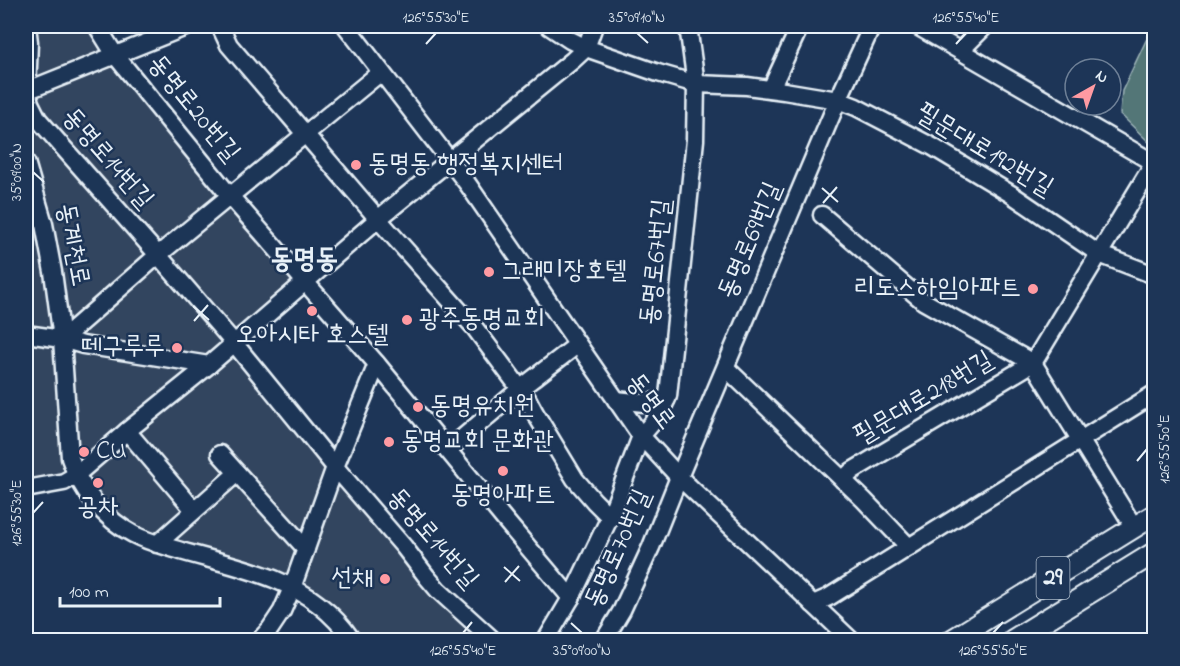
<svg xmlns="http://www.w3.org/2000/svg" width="1180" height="666" font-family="'Indie Flower','Poor Story',sans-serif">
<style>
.built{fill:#32445e}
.green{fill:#537677;stroke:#9eb4b8;stroke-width:1.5}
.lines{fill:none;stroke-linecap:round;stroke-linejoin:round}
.minor-casing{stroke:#e8f1f8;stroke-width:21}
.major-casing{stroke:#e8f1f8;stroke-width:24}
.minor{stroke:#1d3557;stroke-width:16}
.major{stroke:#1d3557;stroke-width:20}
.ticks{fill:none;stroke:#e8f1f8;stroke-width:2}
.poi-dot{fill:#ff9aa2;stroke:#1d3557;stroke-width:2}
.labels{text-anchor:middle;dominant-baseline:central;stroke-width:5;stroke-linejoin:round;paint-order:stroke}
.shield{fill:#1d3557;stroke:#abb9c8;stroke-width:1.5}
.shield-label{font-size:24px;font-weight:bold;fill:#e8f1f8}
.street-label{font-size:26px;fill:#e8f1f8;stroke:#1d3557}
.poi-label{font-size:26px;fill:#e8f1f8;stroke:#1d3557;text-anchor:start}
.quarter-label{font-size:28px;font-weight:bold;fill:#e8f1f8;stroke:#1d3557}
.neatline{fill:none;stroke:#e8f1f8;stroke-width:2}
.ticks-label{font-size:15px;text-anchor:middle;fill:#e8f1f8}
</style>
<rect width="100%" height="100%" fill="#1d3557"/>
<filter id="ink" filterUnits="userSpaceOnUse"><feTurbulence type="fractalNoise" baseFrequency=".0167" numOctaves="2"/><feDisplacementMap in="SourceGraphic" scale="12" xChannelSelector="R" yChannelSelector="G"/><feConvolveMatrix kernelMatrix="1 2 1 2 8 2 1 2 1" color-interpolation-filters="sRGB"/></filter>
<g filter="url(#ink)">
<polygon class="built" points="26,26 89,26 296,283 226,342 488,640 359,640 274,573 244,560 137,529 116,517 87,484 26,493"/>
<polygon class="green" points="1140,26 1154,26 1154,147 1120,114 1122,91 1150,32"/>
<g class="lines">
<defs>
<g id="minor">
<polyline points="27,26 29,42 27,91 30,103 38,119 158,255 234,343 335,467 404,547 427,577 438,590 493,640"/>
<polyline points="97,26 115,55 230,196 377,364 505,520 571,598"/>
<polyline points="220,26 229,45 378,219 474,327 527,398 535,413 575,479 594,501 610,517"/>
<polyline points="346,26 467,183 641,436 679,477 851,640"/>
<polyline points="549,26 570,40 586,48 658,73 696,84 747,86 784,91 838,100 856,107 933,147 1011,194 1099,254 1154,275"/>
<polyline points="917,26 1154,163"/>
<polyline points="961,50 985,26"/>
<polyline points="771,89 800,26"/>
<polyline points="26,91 188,26"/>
<path d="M26 162 44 224 53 272 62 339 70 458C80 489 104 519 133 534 148 542 165 546 181 551 212 560 244 567 274 579 306 592 333 612 352 640"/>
<polyline points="822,215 923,301 1033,363 1134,527"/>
<polyline points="26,334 62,339 83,345 209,365"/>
<polyline points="62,339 158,255 381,72"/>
<polyline points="726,368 864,500 909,547"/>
<polyline points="616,400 644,403 667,399"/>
<polyline points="127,431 194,510"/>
<polyline points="448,450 521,388 577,345"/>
<polyline points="220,454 306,549"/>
<polyline points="843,480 852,471 1033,363 1154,163"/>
<polyline points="26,489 64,482 76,475 127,431 209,365 378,219 573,60 586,48 594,26"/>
<polyline points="157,544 237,473"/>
<polyline points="813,604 829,597 1154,394"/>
<polyline points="260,640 270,629 282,611 292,588 335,467 377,364"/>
<polyline points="546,640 571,598 610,517 641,436 660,414 668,396 695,140 696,84 688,26"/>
<polyline points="604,640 622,610 651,547 679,477 838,100 872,26"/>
</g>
<g id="major">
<polyline points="952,640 1154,515"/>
<polyline points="1013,640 1154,553"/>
</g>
</defs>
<use href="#minor" class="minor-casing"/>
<use href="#major" class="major-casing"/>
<use href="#minor" class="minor"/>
<use href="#major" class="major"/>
</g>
</g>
<path class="ticks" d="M637 33 648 43M426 44 436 33M956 44 966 33M33 172 44 182M822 188 838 202M823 203 837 187M193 306 209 320M194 321 208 305M1137 461 1147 449M33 513 43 502M504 567 520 581M505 582 519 566M571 623 582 633M463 633 472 622M993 633 1003 622"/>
<g class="poi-dot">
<circle cx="356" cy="165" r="6"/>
<circle cx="489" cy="272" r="6"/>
<circle cx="1033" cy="289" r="6"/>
<circle cx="312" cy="311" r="6"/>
<circle cx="407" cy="320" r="6"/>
<circle cx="177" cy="348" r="6"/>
<circle cx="418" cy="407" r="6"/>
<circle cx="389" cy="442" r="6"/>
<circle cx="84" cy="452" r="6"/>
<circle cx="503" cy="471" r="6"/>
<circle cx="98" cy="483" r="6"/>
<circle cx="385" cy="579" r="6"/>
</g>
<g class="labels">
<rect class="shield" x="1036.5" y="557" width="33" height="42" rx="4.5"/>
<g class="shield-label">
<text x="1053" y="578">29</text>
</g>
<g class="street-label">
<text transform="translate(193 109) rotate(51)">동명로20번길</text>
<text transform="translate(984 151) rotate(31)">필문대로192번길</text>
<text transform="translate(107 159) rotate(49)">동명로14번길</text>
<text transform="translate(751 241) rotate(-67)">동명로69번길</text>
<text transform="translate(72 245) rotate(79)">동계천로</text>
<text transform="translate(657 262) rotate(-84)">동명로67번길</text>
<text transform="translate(924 399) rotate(-31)">필문대로218번길</text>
<text transform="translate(650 402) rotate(53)">동명로</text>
<text transform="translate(432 539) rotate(49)">동명로14번길</text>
<text transform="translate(619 549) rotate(-66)">동명로70번길</text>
</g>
<g class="poi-label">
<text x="368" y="165">동명동 행정복지센터</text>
<text x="501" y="272">그래미장호텔</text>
<text x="1021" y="289" text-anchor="end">리도스하임아파트</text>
<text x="419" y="320">광주동명교회</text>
<text x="312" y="336" text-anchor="middle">오아시타 호스텔</text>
<text x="165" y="348" text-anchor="end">떼구루루</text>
<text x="430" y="407">동명유치원</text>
<text x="401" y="442">동명교회 문화관</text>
<text x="96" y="452">CU</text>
<text x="503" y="496" text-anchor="middle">동명아파트</text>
<text x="98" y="508" text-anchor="middle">공차</text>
<text x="373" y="579" text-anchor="end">선채</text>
</g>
<g class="quarter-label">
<text x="304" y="260">동명동</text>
</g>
</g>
<rect width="1180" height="666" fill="none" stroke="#1d3557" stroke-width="66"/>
<g transform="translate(1093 87) rotate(40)"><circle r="28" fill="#1d3557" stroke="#6e8097" stroke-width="1.5"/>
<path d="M0-4.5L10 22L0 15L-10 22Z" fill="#ff9aa2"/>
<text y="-9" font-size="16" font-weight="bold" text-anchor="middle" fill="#e8f1f8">N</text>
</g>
<path d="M60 597v9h160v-9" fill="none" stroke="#e8f1f8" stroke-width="3"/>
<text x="69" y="597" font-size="18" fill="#e8f1f8" stroke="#1d3557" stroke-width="4.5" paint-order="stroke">100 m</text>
<rect x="33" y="33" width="1114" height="600" class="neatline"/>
<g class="ticks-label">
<text x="436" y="22">126°55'30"E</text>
<text x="637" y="22">35°09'10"N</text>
<text x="966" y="22">126°55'40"E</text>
<text transform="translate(16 172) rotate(-90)" y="5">35°09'00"N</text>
<text transform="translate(1164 449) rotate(-90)" y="5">126°55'50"E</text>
<text transform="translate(16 513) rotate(-90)" y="5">126°55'30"E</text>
<text x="463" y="655">126°55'40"E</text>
<text x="582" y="655">35°09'00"N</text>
<text x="993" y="655">126°55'50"E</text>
</g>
</svg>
